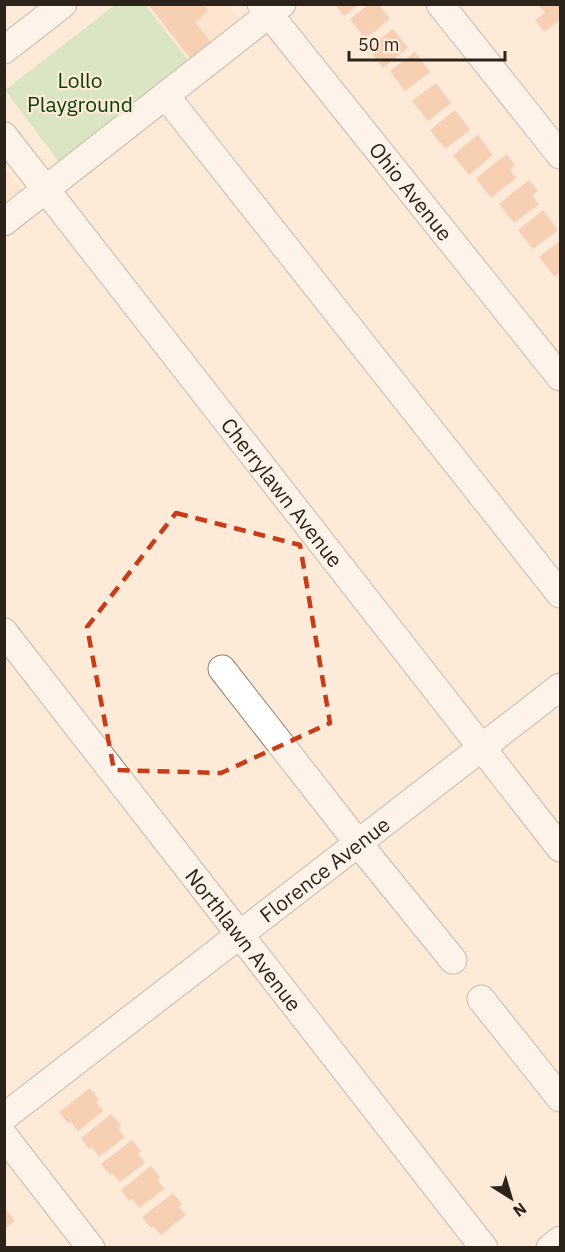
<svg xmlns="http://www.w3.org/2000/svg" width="565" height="1252" font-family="'IBM Plex Sans',sans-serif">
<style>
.built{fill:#fcdfc4}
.green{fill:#ade0aa}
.building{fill:#f0b187}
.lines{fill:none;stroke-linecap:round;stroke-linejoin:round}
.minor-casing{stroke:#927d69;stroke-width:29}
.minor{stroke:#fff;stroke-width:27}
.marked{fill:none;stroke:#c73d17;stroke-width:4.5;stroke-dasharray:12 8;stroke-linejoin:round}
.labels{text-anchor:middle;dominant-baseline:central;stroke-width:4.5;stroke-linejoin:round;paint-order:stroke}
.park-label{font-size:21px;fill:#063d08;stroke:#fdead9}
.street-label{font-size:21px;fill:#2c231b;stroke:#fdead9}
</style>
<rect width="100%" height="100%" fill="#fdead9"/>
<g class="built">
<polygon points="145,5 229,5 244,23 191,64"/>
<polygon points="5,168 25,195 5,211"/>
</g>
<polygon class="green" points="115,5 145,5 191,64 62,166 5,90"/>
<g class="building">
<polygon points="148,4 203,4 208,11 195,22 211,42 191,59"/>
<polygon points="335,4 359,4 344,16"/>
<polygon points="369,4 378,4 390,19 365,39 350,19"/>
<polygon points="538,4 560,4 560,20 544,32 535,20 545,13"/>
<polygon points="393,29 408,48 383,68 368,48"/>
<polygon points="415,52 430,72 405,91 390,71"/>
<polygon points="436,83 451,103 428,121 412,101"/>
<polygon points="455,110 470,130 445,149 430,130"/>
<polygon points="478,135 493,155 469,175 453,155"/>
<polygon points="507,154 515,165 510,170 516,178 491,198 476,178"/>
<polygon points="529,180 538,191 532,196 539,204 514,223 499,204"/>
<polygon points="543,210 558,230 533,249 518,230"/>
<polygon points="560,241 560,272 555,277 539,257"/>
<polygon points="90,1088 99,1100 96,1102 103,1111 78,1131 70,1121 68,1123 59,1112"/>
<polygon points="111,1114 121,1125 118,1128 125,1137 99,1157 92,1147 89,1149 81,1138"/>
<polygon points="132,1140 141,1151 138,1154 145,1163 120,1182 112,1173 110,1175 101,1164"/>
<polygon points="151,1166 160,1177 158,1180 164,1189 139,1208 132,1199 129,1201 121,1190"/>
<polygon points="173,1193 182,1204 179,1207 186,1215 161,1235 153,1226 151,1228 142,1217"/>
<polygon points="4,1207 15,1221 4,1229"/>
</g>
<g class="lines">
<defs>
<g id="minor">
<path id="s1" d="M261 4 560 377"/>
<polyline points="440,4 560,155"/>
<polyline points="4,50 63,4"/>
<polyline points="166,96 560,594"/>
<path id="s2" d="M4 136 560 848"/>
<polyline points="4,222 282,4"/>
<path id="s3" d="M4 632 484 1248"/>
<polyline points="222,669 358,843 453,960"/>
<polyline points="481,999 560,1098"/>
<path id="s4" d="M4 1117 560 687"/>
<polyline points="4,1136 91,1248"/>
<polyline points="550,1248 560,1240"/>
</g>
</defs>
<use href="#minor" class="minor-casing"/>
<use href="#minor" class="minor"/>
</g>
<path d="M0 0H565V1252H0ZM176 513 300 545 330 723 221 773 114 770 87 627Z" fill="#fdead9" fill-opacity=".55" fill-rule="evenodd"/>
<path class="marked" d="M176 513 300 545 330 723 221 773 114 770 87 627Z"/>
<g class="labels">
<g class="park-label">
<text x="80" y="80">Lollo<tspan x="80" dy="24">Playground</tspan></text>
</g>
<g class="street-label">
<text stroke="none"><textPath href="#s1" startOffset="240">Ohio Avenue</textPath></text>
<text stroke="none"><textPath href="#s2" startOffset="452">Cherrylawn Avenue</textPath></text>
<text stroke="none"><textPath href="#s4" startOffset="405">Florence Avenue</textPath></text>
<text stroke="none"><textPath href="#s3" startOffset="390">Northlawn Avenue</textPath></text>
</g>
</g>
<rect width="565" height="1252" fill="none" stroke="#2c231b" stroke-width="12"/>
<g transform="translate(511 1198) rotate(143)" stroke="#fdead9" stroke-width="4.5" paint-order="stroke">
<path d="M0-4.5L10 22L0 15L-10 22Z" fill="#2c231b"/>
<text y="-9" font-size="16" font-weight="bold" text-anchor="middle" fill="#2c231b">N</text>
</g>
<path d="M349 51v9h156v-9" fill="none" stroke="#2c231b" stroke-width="3"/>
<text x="358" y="51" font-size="18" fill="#2c231b" stroke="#fdead9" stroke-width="4.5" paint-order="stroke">50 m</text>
</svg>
